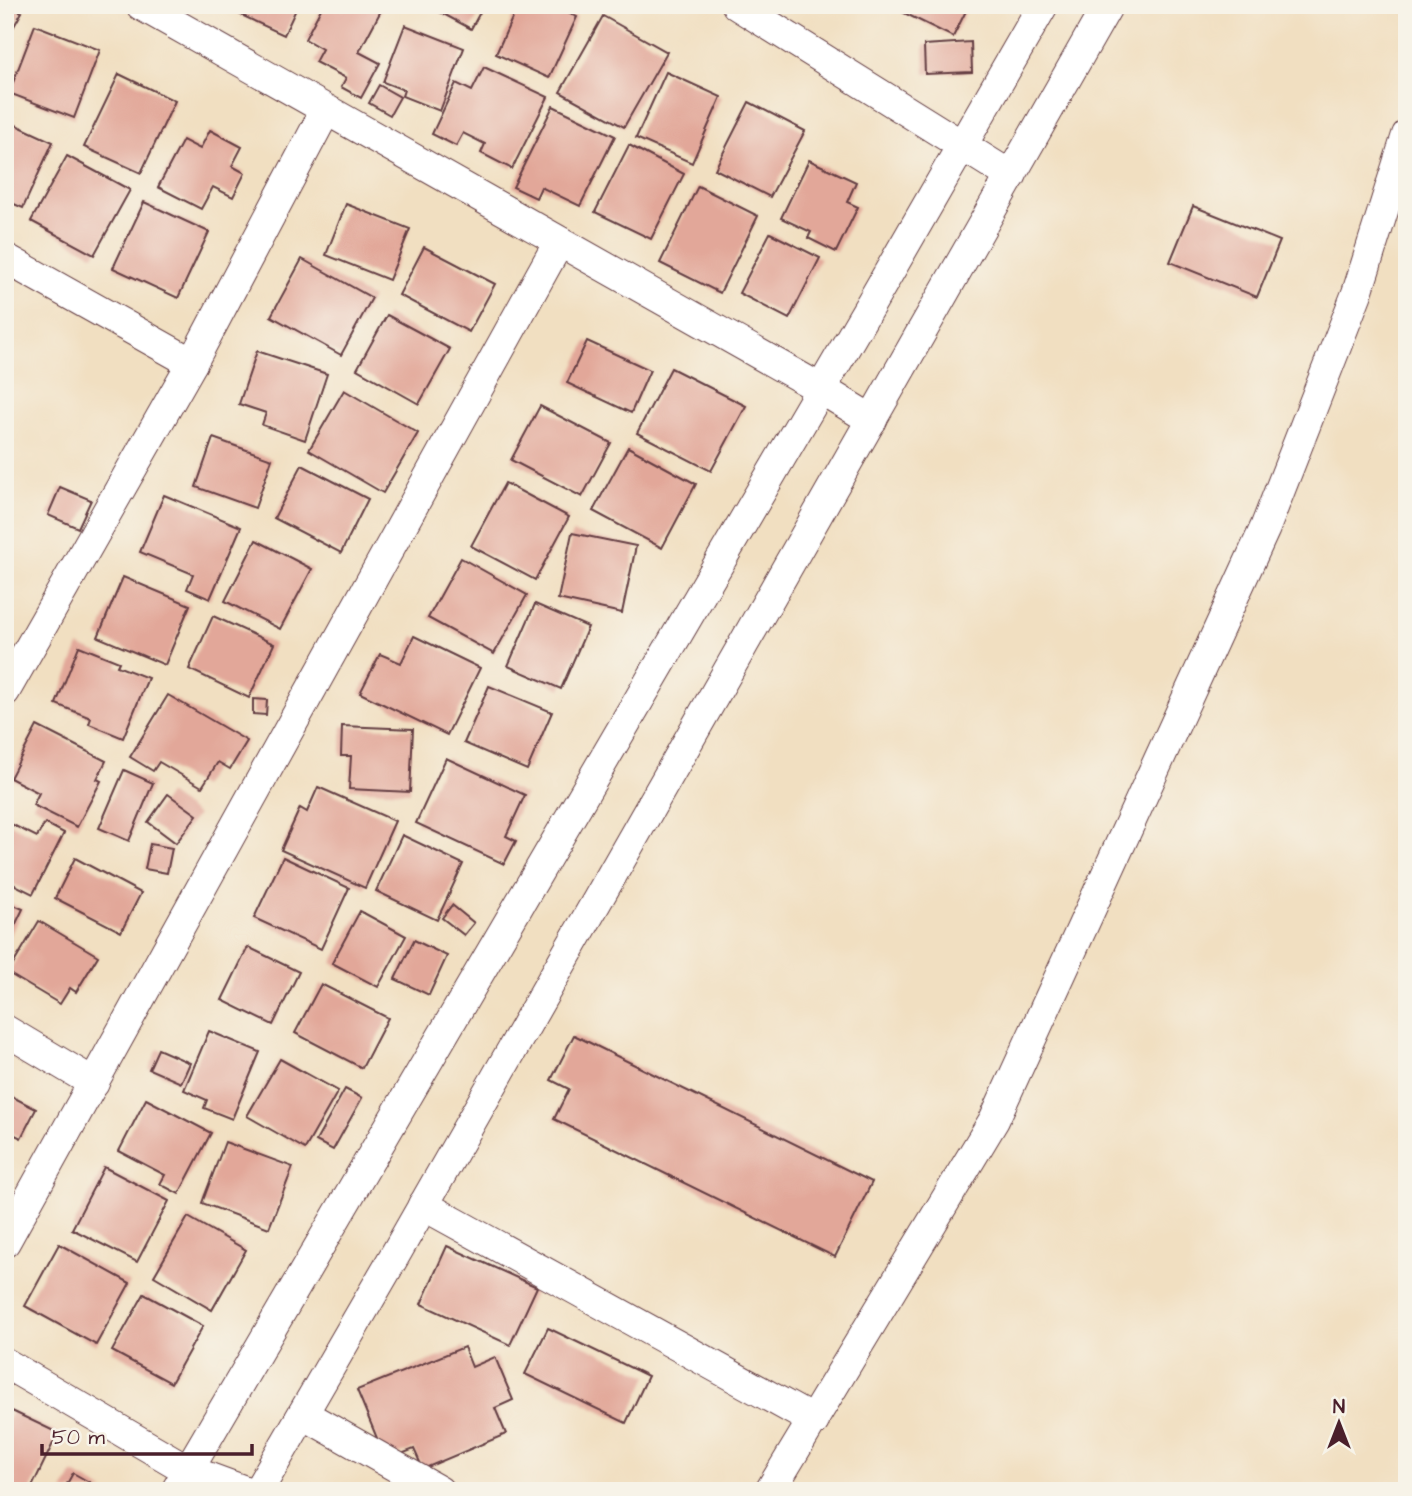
<svg xmlns="http://www.w3.org/2000/svg" width="1412" height="1496" font-family="'Architects Daughter',sans-serif">
<style>
.building{fill:#e2a799}
.lines{fill:none;stroke-linecap:round;stroke-linejoin:round}
.minor-casing{stroke:#633c42;stroke-width:32}
.minor{stroke:#fff;stroke-width:30}
</style>
<rect width="100%" height="100%" fill="#f7f3e8"/>
<filter id="ink" filterUnits="userSpaceOnUse"><feTurbulence type="fractalNoise" baseFrequency=".0143" numOctaves="2"/><feDisplacementMap in="SourceGraphic" scale="14" xChannelSelector="R" yChannelSelector="G"/><feConvolveMatrix kernelMatrix="1 2 1 2 8 2 1 2 1" color-interpolation-filters="sRGB"/></filter>
<filter id="wash" filterUnits="userSpaceOnUse"><feTurbulence type="fractalNoise" baseFrequency=".00686" numOctaves="4" result="noise"/><feDisplacementMap in="SourceGraphic" scale="28" xChannelSelector="R" yChannelSelector="G"/><feGaussianBlur stdDeviation="1.57" result="paint"/><feColorMatrix in="noise" values="0 0 0 0 0 0 0 0 0 0 0 0 0 0 0 0 0 1.4 0 .05"/><feComposite in="paint" operator="in"/></filter>
<g filter="url(#wash)">
<rect width="100%" height="100%" fill="#f1dfc1"/>
<g id="blocks">
<g class="building">
<polygon points="5,5 22,12 5,42"/>
<polygon points="227,5 298,5 284,35 226,8"/>
<polygon points="323,5 384,5 359,52 380,63 361,98 341,87 346,78 315,62 322,49 305,39"/>
<polygon points="427,5 484,5 471,29"/>
<polygon points="518,5 551,5 577,17 549,78 496,54"/>
<polygon points="888,5 969,5 953,37"/>
<polygon points="603,16 667,52 624,127 560,92"/>
<polygon points="35,25 100,50 74,118 9,93"/>
<polygon points="405,25 464,48 440,111 402,96 404,90 383,82"/>
<polygon points="971,42 972,72 925,74 924,45"/>
<polygon points="484,67 548,97 512,169 481,153 485,144 463,133 456,146 432,134 456,83 472,91"/>
<polygon points="666,72 721,97 692,163 636,138"/>
<polygon points="119,74 175,101 141,173 84,147"/>
<polygon points="379,85 400,97 390,115 369,103"/>
<polygon points="749,102 805,131 770,197 715,169"/>
<polygon points="553,106 615,136 580,206 541,187 536,198 513,187"/>
<polygon points="5,120 53,142 23,208 5,200"/>
<polygon points="210,130 242,147 232,166 245,173 233,197 213,187 201,209 158,187 183,140 200,149"/>
<polygon points="629,145 684,174 651,239 595,212"/>
<polygon points="67,156 130,190 94,255 31,221"/>
<polygon points="809,160 856,182 847,202 858,207 836,252 808,238 811,232 781,218"/>
<polygon points="698,186 758,216 720,293 660,263"/>
<polygon points="144,202 209,232 178,298 113,268"/>
<polygon points="346,204 410,229 389,280 326,255"/>
<polygon points="1193,206 1280,241 1257,297 1170,262"/>
<polygon points="770,233 820,258 789,319 739,293"/>
<polygon points="424,247 495,284 469,332 399,295"/>
<polygon points="302,259 372,298 341,355 271,316"/>
<polygon points="387,315 450,349 419,404 357,369"/>
<polygon points="587,341 650,370 631,413 567,383"/>
<polygon points="257,351 327,374 305,440 262,425 266,413 239,404"/>
<polygon points="671,368 746,406 711,471 637,433"/>
<polygon points="344,390 418,433 383,493 309,450"/>
<polygon points="540,406 611,443 582,497 511,460"/>
<polygon points="213,438 272,459 255,508 196,487"/>
<polygon points="628,447 696,484 662,548 593,511"/>
<polygon points="302,465 368,499 341,553 274,518"/>
<polygon points="505,483 569,517 535,580 471,546"/>
<polygon points="60,487 91,500 78,528 48,515"/>
<polygon points="164,495 241,527 210,599 187,589 193,574 140,552"/>
<polygon points="572,533 636,546 622,613 558,599"/>
<polygon points="256,540 312,569 280,629 225,601"/>
<polygon points="461,558 527,595 494,654 428,618"/>
<polygon points="123,577 190,605 165,665 98,637"/>
<polygon points="535,604 588,627 561,689 508,666"/>
<polygon points="213,616 274,644 249,698 189,669"/>
<polygon points="414,636 480,668 447,735 360,693 380,654 401,663"/>
<polygon points="79,646 119,662 117,666 148,678 123,738 89,724 91,718 56,704"/>
<polygon points="489,686 552,712 527,770 464,743"/>
<polygon points="168,695 247,741 230,769 218,762 202,787 159,762 153,771 130,757"/>
<polygon points="253,699 267,700 266,715 253,714"/>
<polygon points="37,726 106,761 97,779 101,781 77,827 33,805 39,793 10,778"/>
<polygon points="342,726 413,729 410,792 349,789 351,756 341,756"/>
<polygon points="446,758 525,795 506,836 516,841 504,864 416,823"/>
<polygon points="124,770 153,783 129,841 99,828"/>
<polygon points="318,787 395,821 365,888 281,850 300,808 307,812"/>
<polygon points="168,794 197,815 176,843 148,822"/>
<polygon points="5,821 37,837 45,823 64,833 33,894 5,880"/>
<polygon points="402,835 463,864 437,920 376,891"/>
<polygon points="150,844 172,848 167,873 145,869"/>
<polygon points="283,857 349,888 321,949 254,918"/>
<polygon points="75,858 141,893 121,932 55,898"/>
<polygon points="5,901 23,909 5,946"/>
<polygon points="452,905 474,923 464,935 442,918"/>
<polygon points="360,911 406,936 378,987 332,963"/>
<polygon points="39,921 98,956 76,992 70,988 60,1004 8,973"/>
<polygon points="414,940 447,956 429,995 395,979"/>
<polygon points="248,947 299,972 273,1025 222,1000"/>
<polygon points="321,984 388,1018 362,1068 295,1033"/>
<polygon points="209,1031 260,1052 232,1119 204,1108 207,1100 184,1090"/>
<polygon points="574,1035 872,1182 835,1257 554,1119 569,1089 551,1080"/>
<polygon points="158,1049 190,1063 181,1083 149,1069"/>
<polygon points="280,1059 338,1091 305,1149 247,1116"/>
<polygon points="345,1089 362,1098 333,1150 316,1141"/>
<polygon points="5,1093 36,1109 21,1138 9,1132 5,1138"/>
<polygon points="146,1099 211,1133 179,1194 160,1184 165,1175 119,1151"/>
<polygon points="225,1142 293,1167 269,1228 202,1203"/>
<polygon points="104,1167 169,1201 137,1262 72,1229"/>
<polygon points="188,1217 246,1250 212,1310 154,1276"/>
<polygon points="59,1244 130,1283 96,1345 25,1306"/>
<polygon points="447,1246 537,1287 510,1345 421,1304"/>
<polygon points="144,1294 203,1326 171,1383 112,1351"/>
<polygon points="548,1328 648,1376 626,1423 525,1374"/>
<polygon points="464,1347 472,1367 495,1357 513,1400 495,1408 506,1434 423,1469 414,1449 386,1460 357,1390"/>
<polygon points="12,1411 58,1433 30,1491 5,1491 5,1425"/>
<polygon points="73,1473 105,1491 63,1491"/>
</g>
</g>
</g>
<g filter="url(#ink)">
<use href="#blocks" fill-opacity="0" stroke="#633c42" stroke-width="2"/>
<g class="lines">
<defs>
<g id="minor">
<polyline points="141,5 821,389 872,420"/>
<polyline points="737,5 1011,176"/>
<polyline points="5,258 192,363"/>
<polyline points="5,691 192,363 326,110"/>
<polyline points="5,1030 94,1083"/>
<polyline points="423,1205 814,1421"/>
<polyline points="5,1242 559,242"/>
<polyline points="5,1363 188,1470 245,1491"/>
<polyline points="303,1414 439,1491"/>
<polyline points="176,1491 873,300 1043,5"/>
<polyline points="258,1491 395,1255 1108,5"/>
<polyline points="770,1491 994,1120 1265,528 1357,293 1407,135"/>
</g>
</defs>
<use href="#minor" class="minor-casing"/>
<use href="#minor" class="minor"/>
</g>
</g>
<rect width="1412" height="1496" fill="none" stroke="#f7f3e8" stroke-width="28"/>
<g transform="translate(1339 1423)" stroke="#f7f3e8" stroke-width="5" paint-order="stroke">
<path d="M0-5L12 26L0 18L-12 26Z" fill="#4a1f2b"/>
<text y="-10" font-size="19" font-weight="bold" text-anchor="middle" fill="#4a1f2b">N</text>
</g>
<path d="M42 1444v10h210v-10" fill="none" stroke="#4a1f2b" stroke-width="3.5"/>
<text x="52" y="1444" font-size="21" fill="#4a1f2b" stroke="#f7f3e8" stroke-width="5" paint-order="stroke">50 m</text>
</svg>
